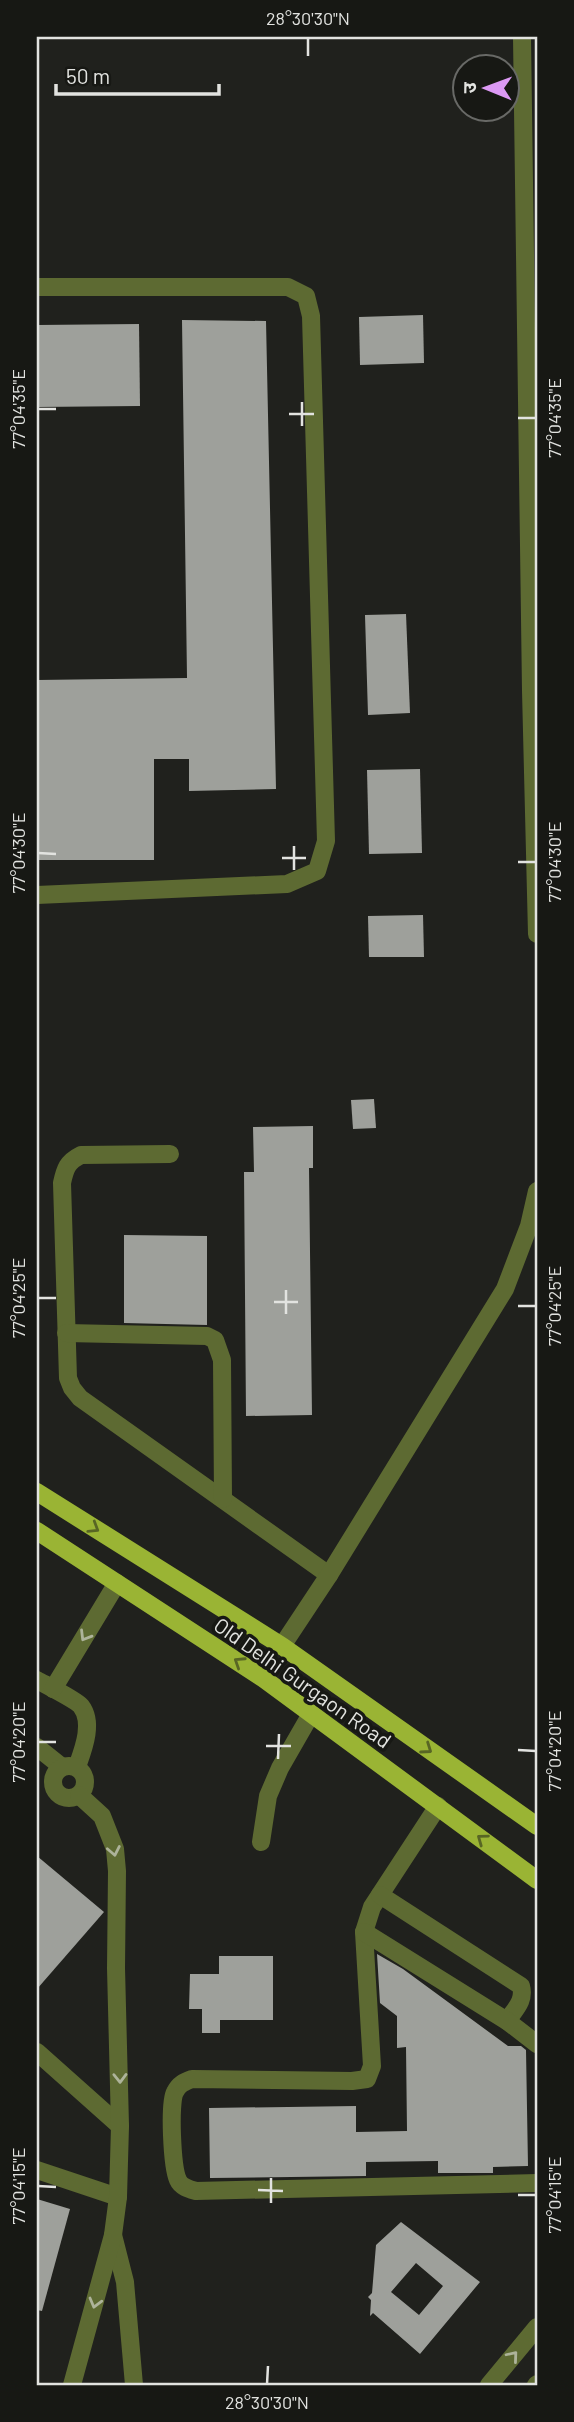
<svg xmlns="http://www.w3.org/2000/svg" width="574" height="2422" font-family="Barlow,'Noto Sans Devanagari',sans-serif">
<style>
.building{fill:#9ea09b;fill-rule:evenodd}
.lines{fill:none;stroke-linecap:round;stroke-linejoin:round}
.minor{stroke:#5d6a32;stroke-width:18}
.major{stroke:#9ab434;stroke-width:18}
.oneway{stroke:#586624}
.oneway2{stroke:#adb39a}
.ticks{fill:none;stroke:#e2e3e0;stroke-width:2.5}
.labels{text-anchor:middle;dominant-baseline:central;stroke-width:7;stroke-linejoin:round;paint-order:stroke}
.street-label{font-size:21px;fill:#e2e3e0;stroke:#171814}
.neatline{fill:none;stroke:#e2e3e0;stroke-width:2.5}
.ticks-label{font-size:18px;text-anchor:middle;fill:#e2e3e0}
</style>
<rect width="100%" height="100%" fill="#20211d"/>
<g class="building">
<polygon points="423,315 424,363 360,365 359,317"/>
<polygon points="182,320 266,321 276,789 189,791 189,759 154,759 154,860 37,860 37,680 187,678"/>
<polygon points="139,324 140,406 37,407 37,325"/>
<polygon points="406,614 410,713 368,715 365,615"/>
<polygon points="420,769 422,853 369,854 367,770"/>
<polygon points="423,915 424,957 369,957 368,916"/>
<polygon points="374,1099 376,1128 353,1129 351,1100"/>
<polygon points="313,1126 313,1168 309,1168 312,1415 246,1416 244,1172 254,1172 253,1127"/>
<polygon points="124,1235 207,1236 207,1325 124,1323"/>
<polygon points="37,1856 104,1912 37,1989"/>
<polygon points="377,1954 403,1969 508,2046 521,2046 526,2050 528,2166 493,2167 493,2173 438,2173 438,2161 366,2162 366,2176 210,2178 209,2108 356,2106 356,2132 407,2131 406,2047 397,2048 397,2016 380,2003"/>
<polygon points="219,1956 273,1956 273,2020 220,2020 220,2033 202,2033 202,2009 189,2009 190,1974 219,1974"/>
<polygon points="37,2199 70,2209 42,2311 37,2310"/>
<path d="M401 2222 480 2282 420 2354 373 2313 370 2316 371 2300 368 2297 372 2293 376 2245ZM416 2263 443 2286 419 2315 391 2292Z"/>
</g>
<g class="lines">
<g class="minor">
<polyline points="522,37 531,691 537,934"/>
<polyline points="37,287 288,287 306,296 311,316 326,841 317,871 287,884 37,895"/>
<path d="M170 1154 81 1155C67 1162 65 1169 62 1183L68 1378 72 1388 80 1398 329 1575"/>
<polyline points="66,1333 207,1336 215,1340 222,1360 223,1499"/>
<polyline points="282,1646 329,1575 505,1289 529,1226 537,1191"/>
<path d="M37 1680C46 1685 76 1700 81 1706 94 1723 83 1750 77 1767"/>
<polyline points="53,1689 117,1583"/>
<polyline points="37,1747 62,1767"/>
<circle cx="69" cy="1782" r="16"/>
<path d="M438 1806 372 1907 364 1932 372 2066 367 2079 352 2081 192 2079C184 2082 179 2084 175 2092 169 2103 172 2167 178 2180 181 2187 189 2189 196 2191L537 2183"/>
<polyline points="261,1842 268,1796 280,1768 311,1714"/>
<path d="M380 1895 521 1986C525 2001 515 2009 507 2021"/>
<polyline points="364,1932 507,2021 537,2044"/>
<polyline points="37,2052 120,2126"/>
<polyline points="37,2170 118,2197"/>
<polyline points="113,2235 125,2282 134,2385"/>
<polyline points="72,2385 113,2235 118,2197 120,2126 116,1968 117,1871 115,1849 102,1816 79,1795"/>
<polyline points="489,2385 537,2327"/>
<polyline points="536,2385 537,2384"/>
</g>
<g class="major">
<polyline points="37,1492 282,1646 537,1826"/>
<polyline points="37,1531 264,1679 537,1880"/>
</g>
</g>
<defs><path id="oneway-chevron" d="M-2-3.5L2.5 0L-2 3.5" fill="none" stroke-width="1.6" stroke-linecap="round" stroke-linejoin="round" transform="scale(1.75)"/></defs>
<g class="oneway">
<use href="#oneway-chevron" transform="translate(94 1528) rotate(32)"/>
<use href="#oneway-chevron" transform="translate(239 1662) rotate(-147)"/>
<use href="#oneway-chevron" transform="translate(427 1749) rotate(35)"/>
<use href="#oneway-chevron" transform="translate(482 1839) rotate(-144)"/>
</g>
<g class="oneway2">
<use href="#oneway-chevron" transform="translate(85 1636) rotate(121)"/>
<use href="#oneway-chevron" transform="translate(114 1851) rotate(79)"/>
<use href="#oneway-chevron" transform="translate(120 2078) rotate(89)"/>
<use href="#oneway-chevron" transform="translate(95 2303) rotate(105)"/>
<use href="#oneway-chevron" transform="translate(513 2356) rotate(-50)"/>
</g>
<path class="ticks" d="M308 56V38M38 409H56M289 414H314M518 418H536M302 426V402M38 853 56 854M282 858H306M518 862H536M294 870V846M38 1298H56M274 1302H298M518 1306H536M286 1314V1290M38 1742H56M266 1746H291M518 1750 536 1751M278 1759 279 1734M38 2186 56 2187M258 2190 283 2191M518 2195H536M271 2203V2178M267 2384 268 2366"/>
<g class="labels">
<g class="street-label">
<text transform="translate(303 1682) rotate(35)">Old Delhi Gurgaon Road</text>
</g>
</g>
<rect width="574" height="2422" fill="none" stroke="#171814" stroke-width="77"/>
<g transform="translate(486 88) rotate(271)"><circle r="33" fill="#171814" stroke="#686966" stroke-width="2"/>
<path d="M0-5L12 26L0 18L-12 26Z" fill="#dc99f4"/>
<text y="-10" font-size="19" font-weight="bold" text-anchor="middle" fill="#e2e3e0">उ</text>
</g>
<path d="M56 84v10h163v-10" fill="none" stroke="#e2e3e0" stroke-width="3.5"/>
<text x="66" y="84" font-size="21" fill="#e2e3e0" stroke="#171814" stroke-width="5" paint-order="stroke">50 m</text>
<rect x="38" y="38" width="498" height="2346" class="neatline"/>
<g class="ticks-label">
<text x="308" y="25">28°30'30"N</text>
<text transform="translate(19 409) rotate(-90)" y="6">77°04'35"E</text>
<text transform="translate(555 418) rotate(-90)" y="6">77°04'35"E</text>
<text transform="translate(19 853) rotate(-90)" y="6">77°04'30"E</text>
<text transform="translate(555 862) rotate(-90)" y="6">77°04'30"E</text>
<text transform="translate(19 1298) rotate(-90)" y="6">77°04'25"E</text>
<text transform="translate(555 1306) rotate(-90)" y="6">77°04'25"E</text>
<text transform="translate(19 1742) rotate(-90)" y="6">77°04'20"E</text>
<text transform="translate(555 1751) rotate(-90)" y="6">77°04'20"E</text>
<text transform="translate(19 2186) rotate(-90)" y="6">77°04'15"E</text>
<text transform="translate(555 2195) rotate(-90)" y="6">77°04'15"E</text>
<text x="267" y="2409">28°30'30"N</text>
</g>
</svg>
